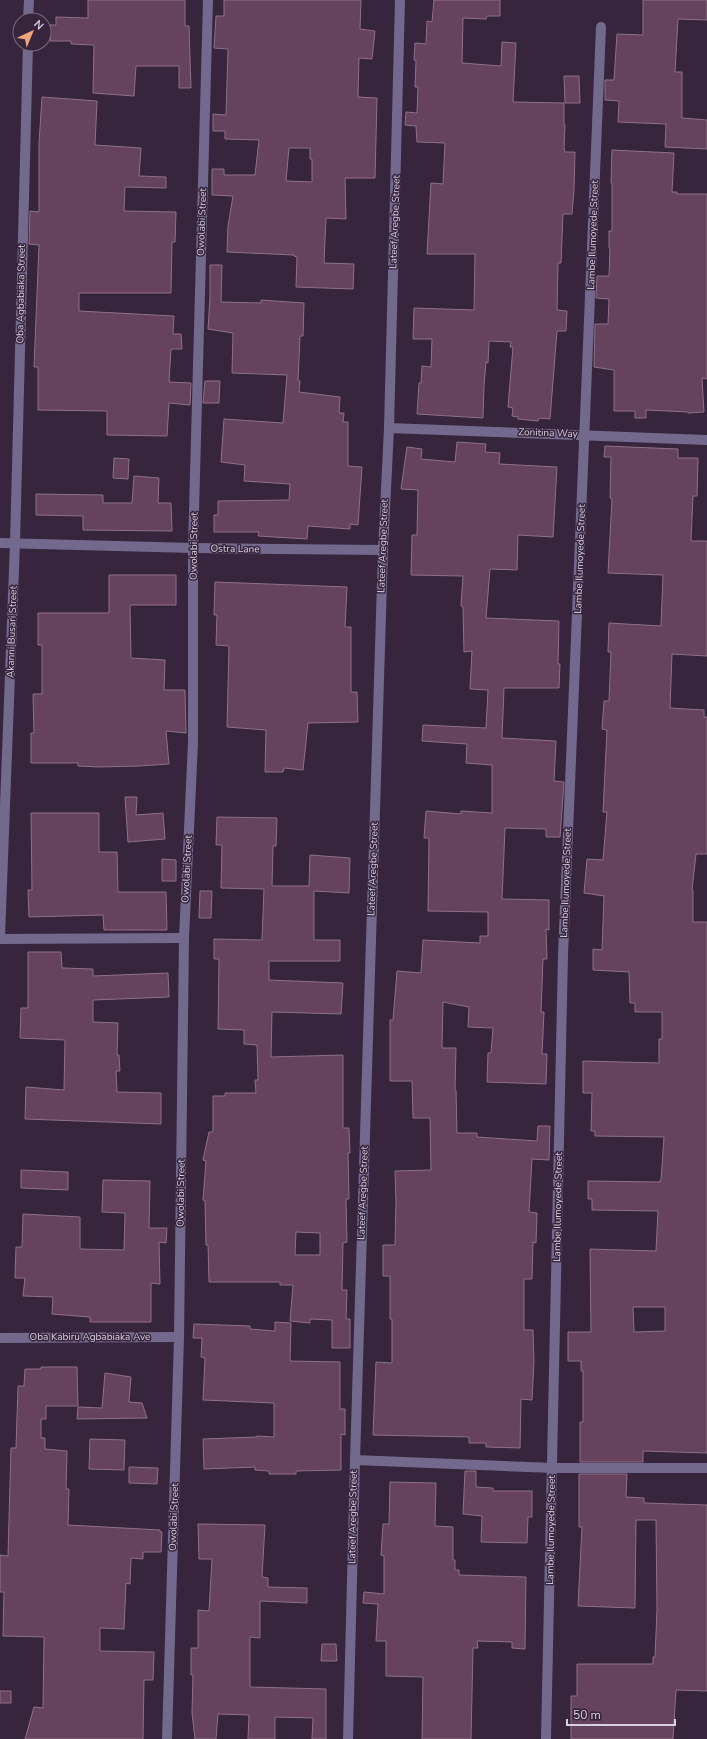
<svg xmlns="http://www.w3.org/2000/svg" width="707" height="1739" font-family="'Nunito Sans',sans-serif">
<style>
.building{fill:#65425e;stroke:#8e7187;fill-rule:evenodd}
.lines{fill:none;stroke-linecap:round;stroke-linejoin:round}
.minor{stroke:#72698d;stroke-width:10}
.labels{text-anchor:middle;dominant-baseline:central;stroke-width:3;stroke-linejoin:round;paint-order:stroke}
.street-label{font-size:10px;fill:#dbd0e0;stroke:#36253d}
</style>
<rect width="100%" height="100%" fill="#36253d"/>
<g class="building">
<polygon points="88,0 185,0 185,26 189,26 191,88 179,88 179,66 136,66 134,96 93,93 94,45 71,44 71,41 50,41 50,25 56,25 56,17 88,18"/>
<path d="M224 0H361L360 29 375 31 372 59 359 58 358 97 377 98 375 178H345L346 219 326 218 324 263 354 264 353 289 296 287 297 257 294 256V255L227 252 228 226 233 196 212 195V169H224V175H255L259 140 225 139V131H213V114L226 115 228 49 214 48 216 16H224ZM289 148H310V159H312V182L286 181Z"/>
<polygon points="434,0 500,0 500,16 487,16 486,19 463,18 462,63 501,66 502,42 516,43 513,102 564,103 564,125 565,125 564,148 565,152 575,152 574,190 572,214 563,214 561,263 558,263 557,310 567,311 566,331 557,331 550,419 539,418 538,421 518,419 518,417 512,416 513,408 508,407 513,347 510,347 511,342 489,341 488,363 486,362 484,386 483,418 417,414 419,383 421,383 422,366 431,367 432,339 413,339 414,308 474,310 475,254 427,254 431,183 443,184 445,143 417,142 416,126 405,125 406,112 417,113 418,87 415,87 416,61 414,60 415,43 426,44 427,21 432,22"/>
<polygon points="643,0 707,0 707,20 678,19 675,72 682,72 682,118 707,120 707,149 665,147 666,124 618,122 619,101 605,100 605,80 614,80 617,34 643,35"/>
<polygon points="564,76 579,76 580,103 565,103"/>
<polygon points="42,97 97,101 95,145 141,148 139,176 166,177 166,188 125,187 124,211 176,212 175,242 172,242 171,293 79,293 79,311 174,316 173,334 181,334 182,349 171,349 169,382 191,383 190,405 169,403 167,436 107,435 107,411 38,410 38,367 34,367 39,245 29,244 30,211 39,212 39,143"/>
<polygon points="612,150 674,153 672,192 677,192 677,194 707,194 707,379 702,378 704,412 688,413 688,412 646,410 646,418 635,418 635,411 614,411 614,370 594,367 595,324 608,324 609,299 596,298 597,276 609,276 610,248 609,248 609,231 612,231 612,183 611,183"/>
<polygon points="210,265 222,265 221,302 261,303 261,300 304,303 303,336 300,336 298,381 300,381 299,392 340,397 339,413 344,413 343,422 348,422 348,466 362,467 358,525 350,524 350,529 308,526 307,539 258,536 259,532 214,532 214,515 218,515 218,501 289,500 290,484 244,481 245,465 221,462 224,419 283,423 287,375 232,373 233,333 208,329 210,298"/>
<polygon points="205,381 220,381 219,403 203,403"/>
<polygon points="457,442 486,444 485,452 500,453 499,464 557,467 553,537 518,535 517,570 490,569 486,618 559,621 558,664 560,664 559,688 504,688 502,738 556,741 554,781 564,782 560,837 546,837 546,829 505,828 502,899 549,900 549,930 546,929 547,959 543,959 541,1012 544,1012 542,1054 547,1054 546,1084 487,1082 488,1053 491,1053 493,1028 468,1027 469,1007 443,1002 442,1048 456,1048 455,1090 456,1090 457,1133 477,1133 477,1137 537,1141 538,1126 550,1126 549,1160 532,1159 529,1212 537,1213 536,1243 533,1242 532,1279 524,1279 524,1330 533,1330 534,1361 532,1400 521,1399 520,1448 486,1447 486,1443 469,1443 469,1437 373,1435 376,1362 392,1363 392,1319 390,1319 390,1276 383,1276 383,1245 395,1245 396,1201 395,1171 431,1170 430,1118 413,1118 412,1081 390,1081 390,1020 393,1020 397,971 421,973 423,940 480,943 480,936 488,936 488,912 428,911 429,838 424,838 426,811 461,814 461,811 492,813 492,765 466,763 467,744 422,741 423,725 486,728 488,690 470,689 472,651 464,652 463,607 461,606 463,576 411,575 412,535 417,535 418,490 401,489 407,447 422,449 421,459 455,462"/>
<path d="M605 446 678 449V458H698L697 496H693L691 541H707V656L672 654 670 708 704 710V717H707V854H696L692 890H693V922H707V1453L643 1451V1462H580V1422H583V1371H581V1361H568V1332H591L590 1249 656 1251 658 1211 592 1210V1199H588V1181L660 1182V1180H661L664 1137 595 1136V1131H591L592 1093H583V1061L659 1063V1039H662V1012H635V1003H630L629 972 593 970V949L602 950 604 896 584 893 587 859 603 860 607 812H603L607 730 602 729 604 701H609L611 652H608L609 623 661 626 663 575 608 573 612 499 610 498 611 457H604ZM633 1307H665V1331L634 1332Z"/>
<polygon points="114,458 129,459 128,479 113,478"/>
<polygon points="134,476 159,478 158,503 171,503 172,531 83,530 83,516 36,515 36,494 103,495 103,503 132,503"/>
<polygon points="109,575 176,575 176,605 130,605 131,658 165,660 164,690 185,690 186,733 166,731 169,764 139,766 99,767 78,766 78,763 31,763 31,733 34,733 33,694 42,694 42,645 38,645 38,613 109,613"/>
<polygon points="215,582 347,587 345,627 351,627 351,692 357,692 358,722 308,723 303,770 284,768 283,772 265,772 266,730 227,727 229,646 216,645 217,615 214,615"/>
<polygon points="125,797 137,797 136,815 163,813 165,839 128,842"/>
<polygon points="31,813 99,813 99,852 117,852 118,892 166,892 167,930 104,930 103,915 29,917 28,890 32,890"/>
<path d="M217 817 277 818 276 846H273L272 886H309L310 855 350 858 349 893 314 891V940H340V961H269V980L343 983 341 1014 272 1012 271 1057 343 1055V1128H349L350 1153H348L349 1199H346L347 1242 343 1243 342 1290H347L346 1319H350V1348H332V1320L310 1319V1323L290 1321 293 1285H280V1282H209L208 1245H206L205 1201 203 1200 206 1161 203 1160 209 1132H213V1096H225V1093H256L255 1080H258L257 1045 244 1044V1030L218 1029 219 959H214V939L262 940 264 889 221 888 222 845H216ZM296 1232 320 1233V1255H295Z"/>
<polygon points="162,859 176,860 176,881 162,881"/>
<polygon points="200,891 212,891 211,918 199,918"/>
<polygon points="28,952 61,952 62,968 93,969 93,976 168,973 169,997 93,1000 93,1022 118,1023 117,1055 119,1055 120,1071 116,1071 117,1092 161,1093 161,1124 25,1119 26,1087 64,1090 65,1040 20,1038 21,1008 28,1008"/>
<polygon points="21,1170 68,1172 68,1190 21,1188"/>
<polygon points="103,1180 150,1181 149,1228 167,1228 166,1243 159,1242 160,1284 151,1283 151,1322 90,1322 90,1317 52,1314 53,1297 23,1296 25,1278 15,1278 16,1247 22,1247 23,1214 80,1217 80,1249 124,1250 125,1213 102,1212"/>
<polygon points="275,1322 291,1323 290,1361 340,1362 340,1409 345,1409 345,1435 341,1434 341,1470 296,1471 296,1474 269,1474 269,1471 255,1470 255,1467 204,1469 203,1439 257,1437 257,1436 274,1437 274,1403 203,1400 205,1358 201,1357 202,1338 193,1338 194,1324 250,1326 250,1329 275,1331"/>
<polygon points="41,1367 77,1367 78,1406 46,1406 46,1419 41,1419 41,1438 45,1438 45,1449 67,1451 66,1489 69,1489 68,1525 160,1530 160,1532 162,1532 161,1552 143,1552 143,1559 131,1558 130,1584 126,1583 124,1629 100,1628 100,1651 154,1652 153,1680 144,1680 143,1739 25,1739 34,1707 43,1708 44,1637 3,1636 4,1592 0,1592 0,1555 8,1556 11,1448 16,1448 18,1386 24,1386 25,1369 41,1369"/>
<polygon points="105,1373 131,1377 129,1402 142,1403 147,1418 77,1419 78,1407 102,1408"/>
<polygon points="90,1439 125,1440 124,1470 89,1469"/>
<polygon points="129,1467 158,1468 157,1484 129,1483"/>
<polygon points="465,1471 476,1471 476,1487 493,1488 493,1491 532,1491 532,1517 528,1517 527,1543 481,1542 482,1516 463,1514"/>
<polygon points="579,1474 627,1474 626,1497 644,1498 644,1503 707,1505 707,1691 676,1690 673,1739 571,1739 571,1696 577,1696 577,1664 653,1664 653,1657 655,1657 657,1610 656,1520 636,1520 635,1608 578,1606 582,1527 579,1527"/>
<polygon points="390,1482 436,1483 435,1526 453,1527 453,1560 455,1560 455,1570 459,1570 459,1575 526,1577 525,1649 512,1648 512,1642 477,1641 478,1648 473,1648 471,1739 422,1739 423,1677 386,1676 386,1641 376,1641 378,1604 363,1603 364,1592 384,1594 384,1556 381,1555 383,1524 389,1524"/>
<polygon points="198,1524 265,1525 262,1577 268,1578 268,1587 307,1588 307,1603 260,1601 260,1638 250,1637 250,1687 326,1689 326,1739 312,1739 313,1718 275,1717 275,1739 248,1739 249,1715 218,1714 216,1739 195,1739 192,1713 193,1675 191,1675 191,1648 198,1648 198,1610 209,1611 212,1559 199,1559"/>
<polygon points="322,1644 336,1644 337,1661 321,1661"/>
<rect x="0" y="1691" width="11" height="12"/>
</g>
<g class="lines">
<g class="minor">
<polyline points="28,20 29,0"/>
<polyline points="389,428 707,440"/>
<polyline points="0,543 193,548 383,550"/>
<polyline points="0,937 15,543 28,44"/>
<polyline points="0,939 184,938"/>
<polyline points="0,1338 179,1337"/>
<polyline points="355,1460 553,1468 707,1468"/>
<polyline points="167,1739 179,1337 184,938 193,742 193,548 208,0"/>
<polyline points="348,1739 355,1460 383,550 389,428 400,0"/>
<polyline points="546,1739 563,955 601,27"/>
</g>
</g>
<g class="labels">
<g class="street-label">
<text transform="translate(202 222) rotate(-88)">Owolabi Street</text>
<text transform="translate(395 222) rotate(-88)">Lateef Aregbe Street</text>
<text transform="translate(593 235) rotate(-88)">Lambe Ilumoyede Street</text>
<text transform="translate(21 294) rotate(-89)">Oba Agbabiaka Street</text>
<text transform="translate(548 433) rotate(2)">Zonitina Way</text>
<text transform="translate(194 546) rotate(-89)">Owolabi Street</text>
<text transform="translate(383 546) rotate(-88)">Lateef Aregbe Street</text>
<text transform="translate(235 549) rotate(1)">Ostra Lane</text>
<text transform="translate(580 559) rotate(-88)">Lambe Ilumoyede Street</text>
<text transform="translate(12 632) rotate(-88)">Akanni Busari Street</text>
<text transform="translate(187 869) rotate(-87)">Owolabi Street</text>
<text transform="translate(373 869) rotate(-88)">Lateef Aregbe Street</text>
<text transform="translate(566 883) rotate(-88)">Lambe Ilumoyede Street</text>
<text transform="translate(181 1193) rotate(-89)">Owolabi Street</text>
<text transform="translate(363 1193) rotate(-88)">Lateef Aregbe Street</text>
<text transform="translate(558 1207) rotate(-89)">Lambe Ilumoyede Street</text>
<text x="90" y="1337">Oba Kabiru Agbabiaka Ave</text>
<text transform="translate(174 1517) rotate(-88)">Owolabi Street</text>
<text transform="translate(353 1517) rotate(-89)">Lateef Aregbe Street</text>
<text transform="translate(551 1530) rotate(-89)">Lambe Ilumoyede Street</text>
</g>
</g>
<g transform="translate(32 32) rotate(44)"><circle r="19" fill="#36253d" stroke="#78697e"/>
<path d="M0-3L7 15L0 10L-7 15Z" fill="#efa378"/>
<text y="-6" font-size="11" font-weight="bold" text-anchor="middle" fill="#dbd0e0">N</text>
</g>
<path d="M567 1719v6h108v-6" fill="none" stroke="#dbd0e0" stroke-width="2"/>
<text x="573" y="1719" font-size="12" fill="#dbd0e0" stroke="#36253d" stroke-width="3" paint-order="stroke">50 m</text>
</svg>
